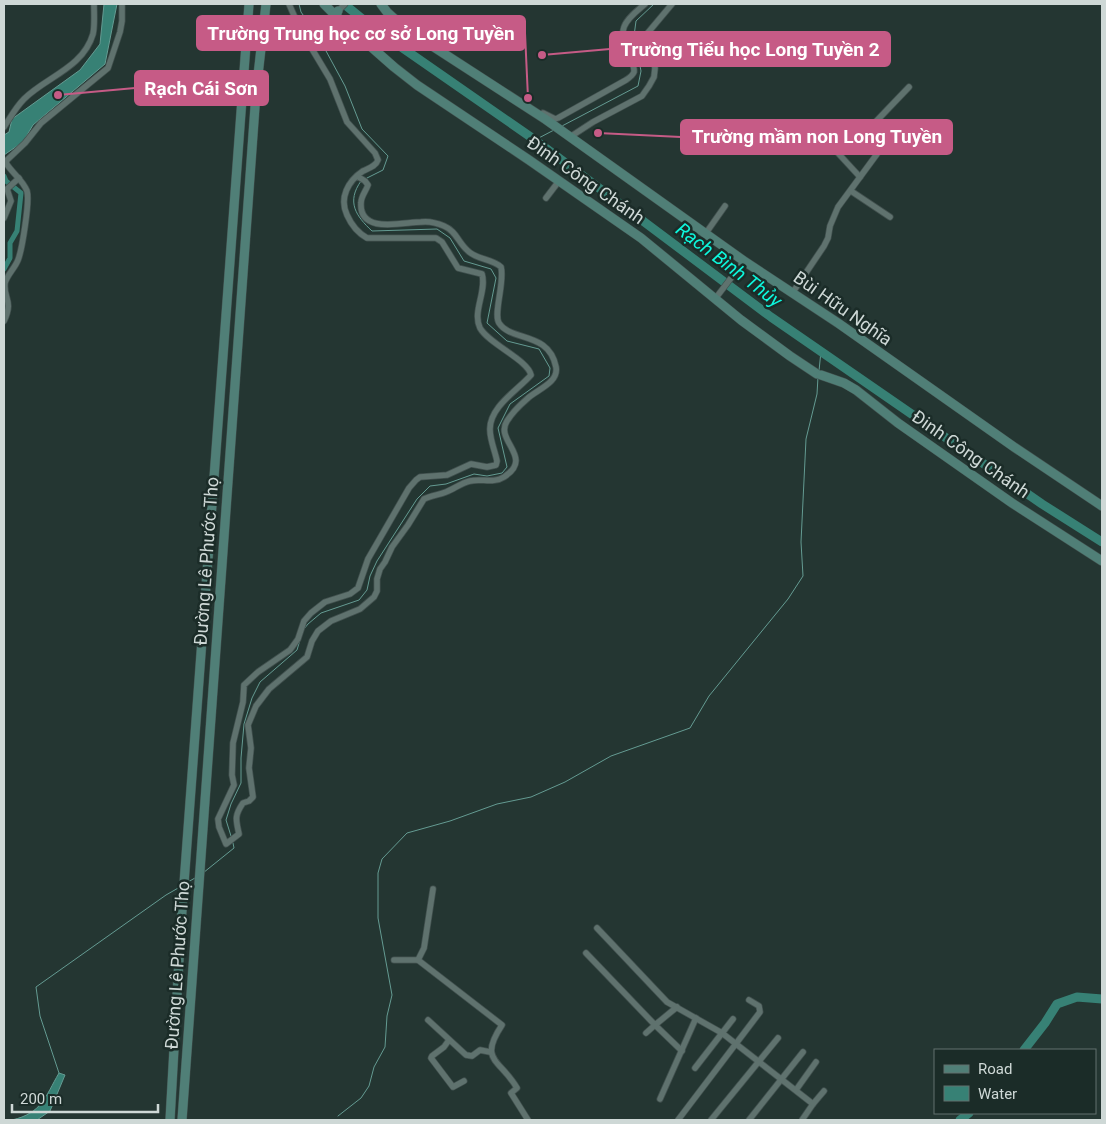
<svg xmlns="http://www.w3.org/2000/svg" width="1106" height="1124" font-family="Roboto,sans-serif">
<style>
.water{fill:#378175;stroke:#649b92}
.lines{fill:none;stroke-linecap:round;stroke-linejoin:round}
.stream{stroke:#649b92;stroke-width:1}
.canal{stroke:#378175;stroke-width:5}
.river{stroke:#378175;stroke-width:9}
.street-casing{stroke:#42514f;stroke-width:7}
.secondary-casing{stroke:#42514f;stroke-width:10}
.street{stroke:#5f726e;stroke-width:5.5}
.secondary{stroke:#507f77;stroke-width:9}
.labels{text-anchor:middle;dominant-baseline:central;stroke-width:5;stroke-linejoin:round;paint-order:stroke}
.street-label{font-size:18px;fill:#ced8d6;stroke:#1b2c28}
.water-label{font-size:19px;font-style:italic;fill:#0df7dd;stroke:#1b2c28}
.leader{fill:none;stroke:#c65b86;stroke-width:2}
.callout-dot{fill:#c65b86;stroke:#1b2c28;stroke-width:2}
.callout{fill:#c65b86;stroke:#c65b86;stroke-width:2}
.callout-label{font-size:19px;text-anchor:middle;font-weight:bold;fill:#fff}
</style>
<rect width="100%" height="100%" fill="#243632"/>
<g class="water">
<polygon points="104,4 117,4 105,64 33,125 23,142 4,155 4,135 9,132 12,119 80,70 100,44"/>
<path d="M59 1073 65 1075 50 1111 37 1120H12C42 1113 45 1097 59 1073Z"/>
</g>
<g class="lines">
<g class="stream">
<polyline points="299,4 301,12 319,38 345,86 362,129 388,156 383,170 367,178"/>
<polyline points="562,126 638,86 641,71 634,36 636,21 654,4"/>
<polyline points="535,140 554,130"/>
<polyline points="819,371 821,351"/>
<path d="M304 629 308 624 321 613 359 600 367 590 370 576 377 561 417 499 430 486 446 484 474 474 487 476 502 473 507 467 498 428 510 404 549 376 550 368 539 349 507 341 487 323 496 278 491 269 464 261 450 238 437 229 372 231C356 216 346 202 361 181"/>
<polyline points="231,836 226,820 231,804 241,783 241,758 244,724 252,698 260,682 297,650 300,640"/>
<polyline points="203,873 234,848 233,843"/>
<polyline points="188,882 195,878"/>
<polyline points="59,1073 40,1016 36,987 166,895 180,887"/>
<polyline points="338,1116 361,1098 369,1086 374,1067 385,1047 387,1016 392,995 378,918 378,873 382,859 407,833 450,821 497,804 531,797 565,782 611,756 690,728 709,696 788,599 803,576 801,542 806,439 817,394 818,377"/>
</g>
<polyline class="canal" points="4,176 6,181 21,193 17,231 10,243 10,258 4,269"/>
<g class="river">
<polyline points="344,4 371,26 535,140 771,317 1042,504 1102,542"/>
<polyline points="1024,1050 1045,1023 1057,1004 1077,997 1102,999"/>
<polyline points="960,1120 969,1113"/>
</g>
<defs>
<g id="street">
<path d="M289 4 300 29 330 79 347 122 375 153 378 160C376 166 369 168 363 171 348 181 339 198 347 215 351 224 358 233 367 238H436L442 242 458 268 482 274C487 291 472 312 480 328 489 344 528 360 531 375 518 390 489 407 490 430 490 440 495 451 497 461L496 465 487 467 471 464 447 475 420 477 416 480 409 488 368 559 358 588 350 594 325 602 311 613 304 621 298 639 290 650 258 672 244 685 243 702 233 743 232 775 234 785 218 819 219 827 226 844 239 834C236 820 234 816 243 803L249 801 253 797 249 768 251 748 248 725 256 706 269 689 307 657 312 641 318 631 331 621 360 609 374 597 377 591V579L380 569 385 562 392 547 408 525 424 499C432 495 439 495 446 492 454 489 461 483 470 481 481 478 493 484 504 477 535 457 494 441 507 421 512 413 520 405 527 399 536 390 559 383 556 367 549 331 511 342 499 323 493 314 505 282 501 267 491 258 476 260 467 250 458 242 456 231 444 226 437 223 428 221 421 222 404 222 359 235 361 203 361 196 366 191 368 185L365 181 357 176"/>
<polyline points="338,11 345,4"/>
<path d="M543 113 555 119 558 118 626 80C629 78 633 75 634 72 636 61 618 45 624 27 627 18 638 10 645 4"/>
<path d="M4 127C10 118 16 107 24 99 46 77 83 68 93 34 95 25 94 14 94 4"/>
<polyline points="864,134 909,87"/>
<polyline points="570,137 593,122 642,96 649,86 654,77 655,68 652,55 646,43 646,35 672,4"/>
<polyline points="825,139 860,177"/>
<polyline points="791,146 817,132 825,139 851,123 856,124 878,149 877,154 838,207 830,226 828,238 824,246 793,292"/>
<polyline points="851,191 890,217"/>
<polyline points="546,198 559,181"/>
<polyline points="4,218 11,201 7,189 19,178"/>
<polyline points="706,233 725,206"/>
<polyline points="715,299 744,261"/>
<path d="M4 321C14 300 3 299 5 283 7 275 15 268 18 260 22 250 30 201 27 191 23 180 12 173 6 163L7 160 25 143 41 123 108 68 120 32 122 21V4"/>
<path d="M433 889 424 948 418 960 502 1025C478 1061 500 1059 517 1088L511 1093 528 1120"/>
<polyline points="597,928 667,1002 722,1033 813,1104 802,1120"/>
<polyline points="586,953 655,1025 677,1007"/>
<polyline points="394,960 418,960"/>
<polyline points="428,1020 466,1055 472,1056 480,1050 490,1052"/>
<polyline points="646,1033 655,1025 682,1051"/>
<polyline points="449,1040 444,1047 432,1056 431,1058 453,1087 464,1081"/>
<polyline points="695,1068 733,1019"/>
<polyline points="796,1090 816,1062"/>
<polyline points="660,1099 696,1018"/>
<polyline points="813,1104 824,1091"/>
<polyline points="678,1120 760,1012 759,1006 749,1000"/>
<polyline points="711,1120 778,1038"/>
<polyline points="749,1120 803,1052"/>
</g>
<g id="secondary">
<polyline points="324,4 335,15"/>
<polyline points="381,4 387,12 406,29 545,119 744,261 838,323 1014,447 1102,506"/>
<polyline points="338,11 335,15 394,67 417,85 529,160 641,238 741,320 790,356 817,374"/>
<polyline points="821,375 844,383 856,390 898,423 1012,503 1102,561"/>
<polyline points="170,1120 181,924 249,4"/>
<polyline points="182,1120 256,93 266,4"/>
</g>
</defs>
<use href="#street" class="street-casing"/>
<use href="#secondary" class="secondary-casing"/>
<use href="#street" class="street"/>
<use href="#secondary" class="secondary"/>
</g>
<g class="labels">
<g class="street-label">
<text transform="translate(586 180) rotate(35)">Đinh Công Chánh</text>
<text transform="translate(843 308) rotate(35)">Bùi Hữu Nghĩa</text>
<text transform="translate(971 454) rotate(35)">Đinh Công Chánh</text>
<text transform="translate(206 561) rotate(-86)">Đường Lê Phước Thọ</text>
<text transform="translate(177 965) rotate(-86)">Đường Lê Phước Thọ</text>
</g>
<g class="water-label">
<text transform="translate(729 265) rotate(37)">Rạch Bình Thủy</text>
</g>
</g>
<path class="leader" d="M528 98L525 33M542 55L610 49M58 95L135 88M598 133L681 137"/>
<g class="callout-dot">
<circle cx="528" cy="98" r="5"/>
<circle cx="542" cy="55" r="5"/>
<circle cx="58" cy="95" r="5"/>
<circle cx="598" cy="133" r="5"/>
</g>
<g class="callout">
<rect x="197" y="16" width="328" height="34" rx="5"/>
<rect x="610" y="32" width="280" height="34" rx="5"/>
<rect x="135" y="71" width="133" height="34" rx="5"/>
<rect x="681" y="120" width="271" height="34" rx="5"/>
</g>
<g class="callout-label">
<text x="361" y="40">Trường Trung học cơ sở Long Tuyền</text>
<text x="750" y="56">Trường Tiểu học Long Tuyền 2</text>
<text x="201" y="95">Rạch Cái Sơn</text>
<text x="817" y="143">Trường mầm non Long Tuyền</text>
</g>
<rect width="1106" height="1124" fill="none" stroke="#ced8d6" stroke-width="10"/>
<rect x="934" y="1049" width="162" height="65" fill="#1b2c28" stroke="#63716e"/>
<rect x="944" y="1065" width="25" height="8" fill="#507f77" stroke="#63716e"/>
<text x="978" y="1074" font-size="15" fill="#ced8d6">Road</text>
<rect x="944" y="1086" width="25" height="15" fill="#378175" stroke="#63716e"/>
<text x="978" y="1099" font-size="15" fill="#ced8d6">Water</text>
<path d="M12 1104v8h146v-8" fill="none" stroke="#ced8d6" stroke-width="2.5"/>
<text x="20" y="1104" font-size="15" fill="#ced8d6" stroke="#1b2c28" stroke-width="4" paint-order="stroke">200 m</text>
</svg>
